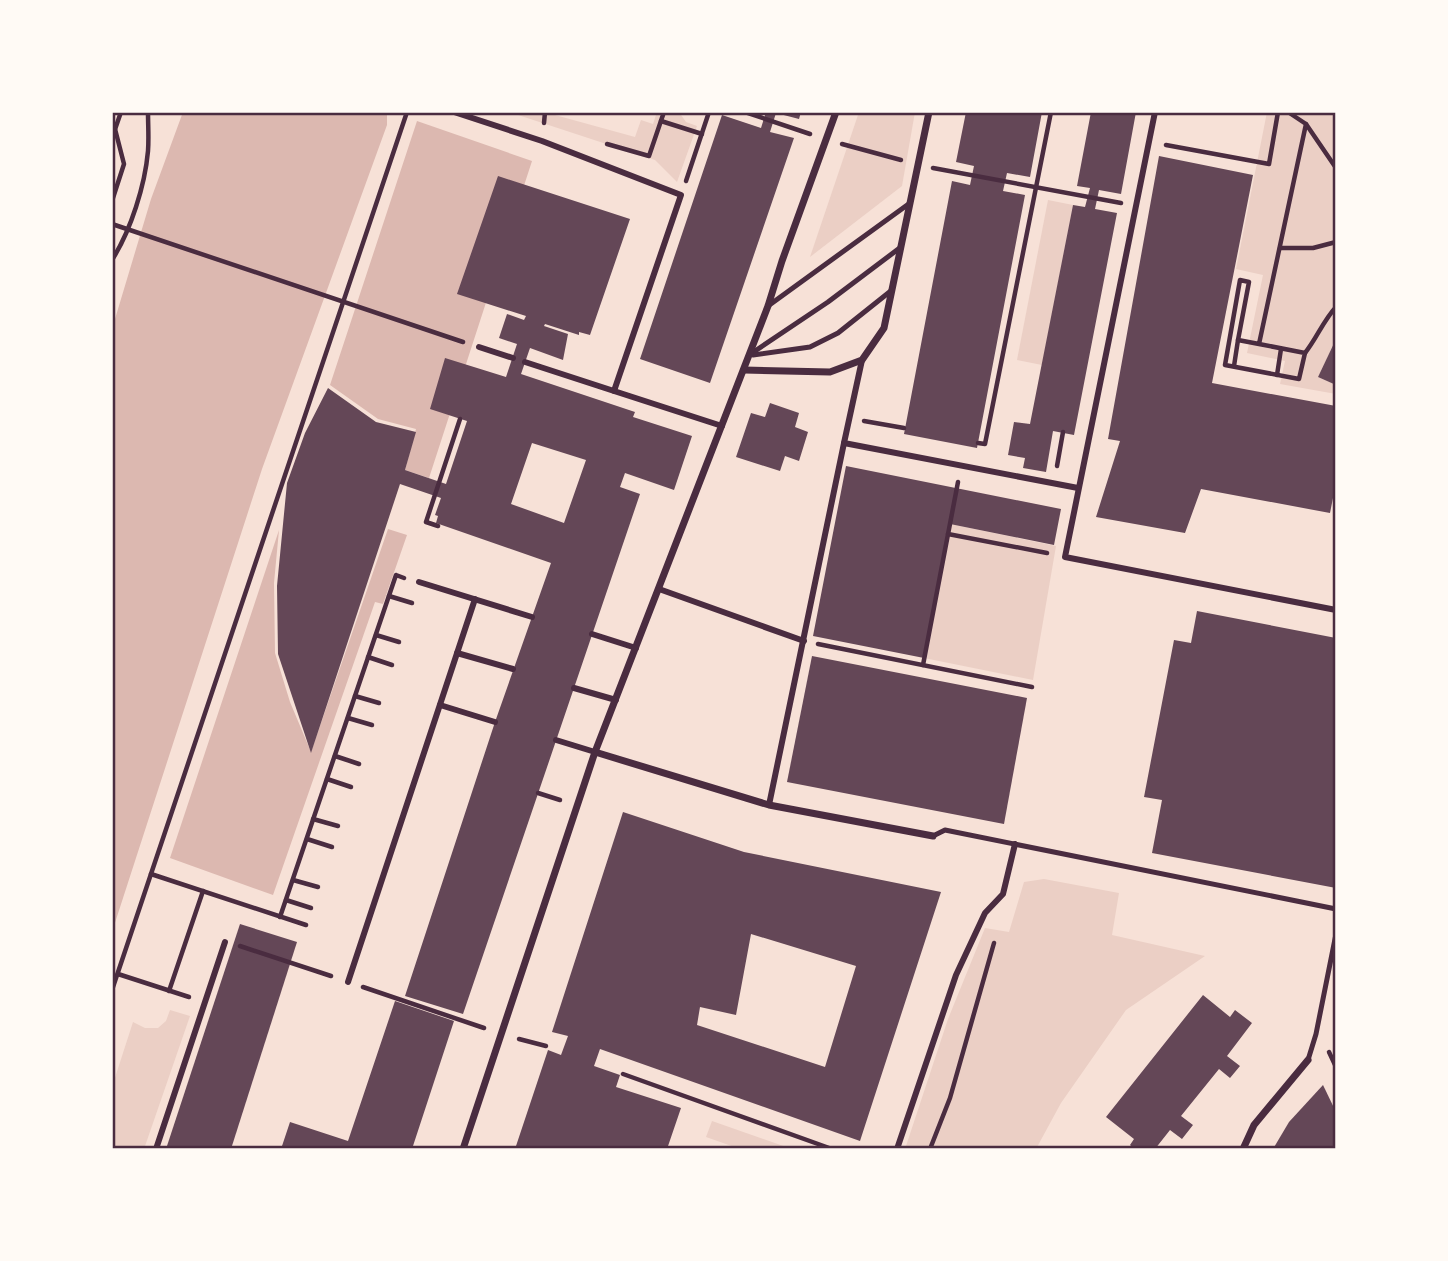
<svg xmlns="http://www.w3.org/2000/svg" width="1448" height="1261" font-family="'IBM Plex Sans',sans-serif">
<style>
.green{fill:#ebcfc5}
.water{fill:#dcb8b0}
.building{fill:#644757;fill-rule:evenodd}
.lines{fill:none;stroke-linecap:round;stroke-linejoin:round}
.path{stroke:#4a2c40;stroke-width:4.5}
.service{stroke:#4a2c40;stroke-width:5}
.pedestrian{stroke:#4a2c40;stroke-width:6}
.minor{stroke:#4a2c40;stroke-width:7}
.neatline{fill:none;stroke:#4a2c40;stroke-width:2.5}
</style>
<rect width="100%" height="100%" fill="#f7e1d7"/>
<g class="green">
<polygon points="509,112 556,112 555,115 635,137 641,120 653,124 657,112 679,112 686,122 697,126 677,182 655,160"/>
<polygon points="859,112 915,112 902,186 810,257"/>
<polygon points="1267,112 1336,112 1336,339 1318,377 1336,385 1336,394 1280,384 1285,361 1247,353 1263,275 1236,269"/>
<polygon points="1048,200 1073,205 1042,365 1017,360"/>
<polygon points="950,524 1056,546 1033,680 924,658"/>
<polygon points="1044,879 1119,893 1112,935 1205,956 1126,1010 1061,1103 1036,1149 905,1149 948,1019 985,928 1009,932 1024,882"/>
<polygon points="170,1010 190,1016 144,1149 112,1149 112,1087 133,1022 145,1028 158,1028 166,1021"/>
<polygon points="712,1121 792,1149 740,1149 706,1137"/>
</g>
<g class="water">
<polygon points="183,112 387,112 387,125 262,469 112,932 112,329 151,199"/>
<polygon points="417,121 532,161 429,478 405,470 416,429 378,419 330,385"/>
<polygon points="388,529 407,535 383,604 375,602 273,895 170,858 279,530 274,583 275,653 290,702 311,752"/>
</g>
<g class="building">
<polygon points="766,112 801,112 799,119 776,113 770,132 794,138 710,383 640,359 722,115 761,128"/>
<polygon points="966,112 1042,112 1030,177 1007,173 1003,191 1025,195 977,448 904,434 952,181 970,185 974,166 956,162"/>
<polygon points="1091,112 1136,112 1121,194 1099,190 1095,209 1117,213 1074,435 1053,431 1046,472 1023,468 1025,458 1008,455 1014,422 1030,424 1073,205 1085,207 1090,188 1077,186"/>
<polygon points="1159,156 1253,175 1212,383 1336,406 1336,483 1330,513 1201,489 1185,533 1096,517 1120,441 1108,439"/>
<path d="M498 176 630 219 590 335 579 332V335L545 324 544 326 568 334 563 360 530 348 521 374 635 412 633 417 692 436 674 490 625 473 620 487 640 494 463 1014 405 996 495 722 551 563 436 523 438 516 435 515 441 498 400 484 311 753 278 654 277 586 287 483 305 433 328 388 376 422 416 432 405 470 446 484 467 421 430 409 445 358 506 377 517 344 499 338 507 314 524 320 526 316 457 294ZM532 443 586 460 564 523 511 504Z"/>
<polygon points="1336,339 1336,385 1318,377"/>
<polygon points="770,403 799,413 795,427 808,432 799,461 785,456 780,471 736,457 751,413 765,417"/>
<polygon points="846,466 1061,509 1054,545 950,524 924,658 813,636"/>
<polygon points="1197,611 1336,638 1336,888 1152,853 1162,800 1144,797 1174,640 1191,643"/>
<polygon points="812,656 1027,698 1004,824 787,782"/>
<path d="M623 812 744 852 941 892 860 1141 600 1049 594 1066 620 1075 616 1087 681 1108 667 1149H515L548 1050 561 1055 568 1036 552 1032ZM751 934 856 966 825 1067 697 1025 700 1007 736 1015Z"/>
<polygon points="240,924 297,942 231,1149 166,1149"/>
<polygon points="1203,995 1230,1017 1235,1010 1252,1023 1227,1056 1240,1066 1230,1078 1219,1069 1181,1116 1193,1125 1182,1139 1170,1130 1155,1149 1134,1149 1130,1145 1134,1139 1106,1117"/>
<polygon points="395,1001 454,1021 412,1149 281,1149 290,1122 348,1141"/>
<polygon points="1323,1085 1336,1112 1336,1149 1273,1149 1289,1122"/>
</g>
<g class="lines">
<g class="path">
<polyline points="745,112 810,134"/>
<polyline points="661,121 702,134"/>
<polyline points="544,123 545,112"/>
<polyline points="1306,124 1336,168"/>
<polyline points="112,127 115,129 124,164 112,201"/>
<polyline points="112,138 121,112"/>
<polyline points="607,144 649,156 664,112"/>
<polyline points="842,144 901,160"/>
<polyline points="1166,145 1269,164 1278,112"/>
<polyline points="933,168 1121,203"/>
<polyline points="686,181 709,112"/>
<polyline points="112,224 463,342"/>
<polyline points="1280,248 1313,248 1336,242"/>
<path d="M112 260C131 230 145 185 148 151 149 138 148 125 148 112"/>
<polyline points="1259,344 1238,340 1249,282 1240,280 1225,365 1299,379 1305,353 1259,344 1306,124 1288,112"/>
<path d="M1305 353C1317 338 1323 321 1336 307"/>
<polyline points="1234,366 1238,340"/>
<polyline points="1277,375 1281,349"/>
<polyline points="864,421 904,428"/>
<polyline points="978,443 985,444 1051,112"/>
<polyline points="1057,466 1063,432"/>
<polyline points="438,526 426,522 460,419"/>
<polyline points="948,534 1047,553"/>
<polyline points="389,596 412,603"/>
<polyline points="376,635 399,642"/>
<polyline points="818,644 1032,687"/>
<polyline points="368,657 392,665"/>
<polyline points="923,665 958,482"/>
<polyline points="355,696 379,703"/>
<polyline points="348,718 372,725"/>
<polyline points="335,756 359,764"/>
<polyline points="327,779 351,787"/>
<polyline points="538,793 560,800"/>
<polyline points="313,819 338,826"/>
<polyline points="307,839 332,847"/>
<polyline points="151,874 306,925"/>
<polyline points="293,880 318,887"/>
<polyline points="286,900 311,908"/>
<polyline points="280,917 396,575 404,578"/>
<polyline points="240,946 331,976"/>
<polyline points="118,974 189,997"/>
<polyline points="363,987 484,1028"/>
<polyline points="112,990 407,112"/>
<polyline points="169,991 203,891"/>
<polyline points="519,1039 546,1046"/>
<polyline points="1329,1052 1336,1067"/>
<polyline points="623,1074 832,1149"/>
<polyline points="930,1149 950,1098 994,943"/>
</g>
<g class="service">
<polyline points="768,306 910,203"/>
<polyline points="749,355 828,302 901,247"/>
<polyline points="753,355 810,347 838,333 892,290"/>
<polyline points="933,836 945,830 1336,909"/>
<polyline points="1308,1060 1316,1034 1336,934"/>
</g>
<g class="pedestrian">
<polyline points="454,112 542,141 681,195 614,391 722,426"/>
<polyline points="1155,112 1065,557 1336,610"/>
<polyline points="479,347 513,358"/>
<polyline points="862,360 844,443 1078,488"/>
<polyline points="525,362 614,391"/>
<polyline points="419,582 532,617"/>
<polyline points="659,589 804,641"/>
<polyline points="592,634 636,648"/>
<polyline points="457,653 513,669"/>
<polyline points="574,688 616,700"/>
<polyline points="440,705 495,722"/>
<polyline points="556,740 595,752"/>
<polyline points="769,805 844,443"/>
<polyline points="348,982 475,599"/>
<polyline points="156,1149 225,942"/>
<polyline points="897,1149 956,975 985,913 1003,894 1015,844"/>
</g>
<g class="minor">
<polyline points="744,370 830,372 862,360 884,328 929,112"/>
<polyline points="595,752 769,805 933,836"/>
<polyline points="463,1149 595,752 768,306 782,261 836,112"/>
<polyline points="1243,1149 1254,1125 1308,1060"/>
</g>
</g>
<rect width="1448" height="1261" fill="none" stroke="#fffaf5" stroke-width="228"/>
<rect x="114" y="114" width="1220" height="1033" class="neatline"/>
</svg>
